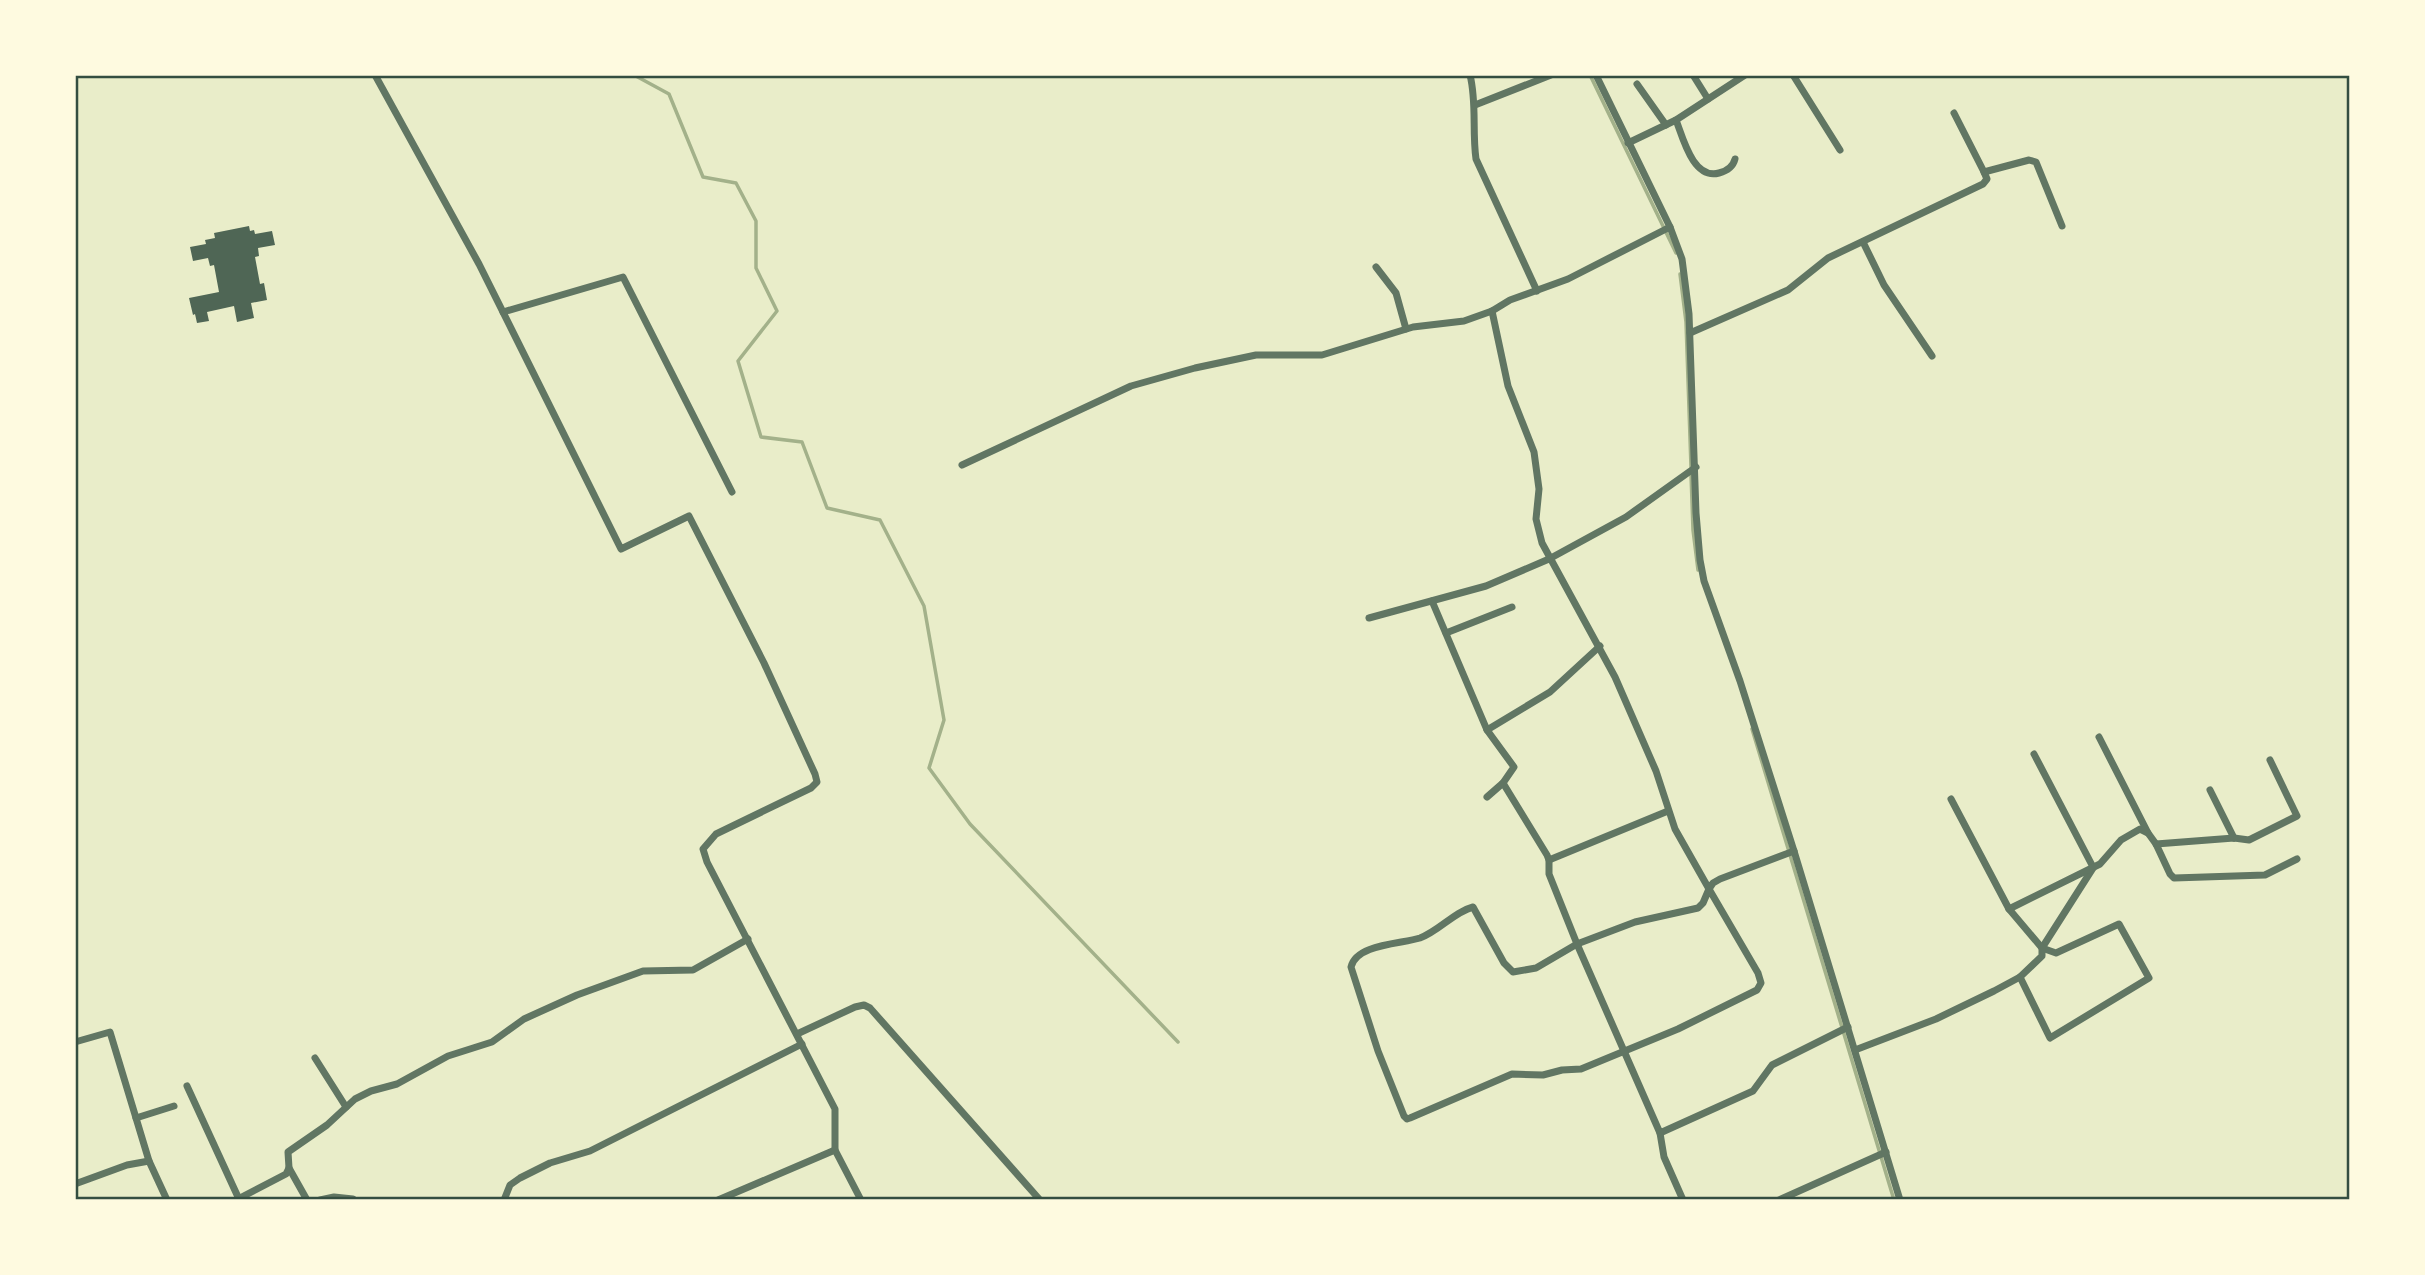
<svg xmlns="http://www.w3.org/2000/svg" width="2425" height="1275" font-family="Ubuntu,sans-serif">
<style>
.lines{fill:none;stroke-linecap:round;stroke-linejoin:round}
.stream{stroke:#a3b18a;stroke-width:3.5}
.building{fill:#4f6655}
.minor{stroke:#617663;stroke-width:7}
.neatline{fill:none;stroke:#344e41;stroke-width:2.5}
</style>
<rect width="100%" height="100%" fill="#e9edc9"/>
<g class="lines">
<g class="stream">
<polyline points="634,75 669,94 703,177 736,183 756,221 756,268 777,311 738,361 761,437 802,442 827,508 880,520 924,606 944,720 929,768 970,824 1178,1042"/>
<polyline points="1590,75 1676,253"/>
<polyline points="1680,274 1686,322 1691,467"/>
<polyline points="1691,474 1693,530 1698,570"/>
<polyline points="1752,729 1894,1200"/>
</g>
</g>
<polygon class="building" points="249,226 250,231 254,230 255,234 272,231 275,245 258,248 259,256 255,257 260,284 264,283 267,300 251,303 254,318 237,322 234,306 207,312 209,321 197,323 195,314 193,315 189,298 219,292 214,265 210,266 208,258 193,261 190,247 206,244 205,240 215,238 214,233"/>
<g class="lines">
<g class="minor">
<polyline points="375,75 479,264 621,549 689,516 764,663 815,774 817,782 811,788 716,834 703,849 707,862 835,1109 835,1150 861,1200"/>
<path d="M1470 75C1477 103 1472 131 1476 159L1537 291"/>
<polyline points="1596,75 1670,227 1682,259 1689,314 1696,513 1700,560 1704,581 1740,681 1794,851 1900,1200"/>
<polyline points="1693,75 1708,99"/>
<polyline points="1793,75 1840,150"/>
<polyline points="1637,84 1666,125"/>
<polyline points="1475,105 1551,75"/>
<path d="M1676 120C1683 138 1693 180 1719 173 1727 171 1733 167 1735 159"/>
<polyline points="1628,143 1676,120 1745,75"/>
<polyline points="1984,172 2029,160 2036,162 2062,226"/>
<polyline points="1863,242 1884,285 1932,356"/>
<polyline points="1376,267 1396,293 1406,329"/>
<path d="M1492 311 1508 386 1534 452 1539 489 1536 519 1542 543 1615 677 1656 771 1675 829 1709 889 1703 903 1698 908 1635 922 1577 944 1536 968 1513 972 1504 963 1473 907C1454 912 1439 931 1420 938 1401 944 1356 944 1351 967L1378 1051 1404 1116 1407 1119 1410 1118 1512 1074 1543 1075 1562 1070 1581 1069 1678 1029 1757 990 1761 983 1758 973 1709 889 1713 883 1720 879 1794 851"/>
<polyline points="503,312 623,277 732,492"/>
<polyline points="1690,333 1788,290 1828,258 1983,184 1987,179 1984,172 1954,113"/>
<polyline points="962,465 1131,386 1195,368 1256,355 1322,355 1413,327 1464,321 1492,311 1510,300 1568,279 1670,227"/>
<polyline points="1432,601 1487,730 1550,692 1600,646"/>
<polyline points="1369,618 1486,586 1549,559 1626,517 1696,467"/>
<polyline points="1446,633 1512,607"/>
<polyline points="2099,737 2148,833"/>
<polyline points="2034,754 2093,867"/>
<polyline points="1503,783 1547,855 1549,860 1549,874 1577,944 1660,1133 1753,1091 1772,1065 1848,1027"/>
<polyline points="2210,790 2234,838"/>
<polyline points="1487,797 1503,783 1514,767 1487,730"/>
<polyline points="1951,799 2009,909"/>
<polyline points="2156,844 2234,838 2249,840 2297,816 2270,760"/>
<polyline points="1549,860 1668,811"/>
<polyline points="2020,977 2050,1038 2149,978 2119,924 2056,953 2042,948 2093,868"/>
<polyline points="797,1034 855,1007 864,1005 870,1008 1040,1200"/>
<polyline points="75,1042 110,1032 136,1118"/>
<polyline points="1855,1050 1936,1019 1994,991 2020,977 2042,956 2042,948 2009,909 2100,864 2121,840 2140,829 2148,833 2156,844 2170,874 2174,878 2265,875 2297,859"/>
<polyline points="315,1058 346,1107"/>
<polyline points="187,1086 238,1197"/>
<polyline points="1660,1133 1664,1157 1683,1200"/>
<polyline points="149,1161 136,1118 174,1106"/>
<polyline points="289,1168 307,1200"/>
<polyline points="75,1184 127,1165 149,1161 167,1200"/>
<polyline points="236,1200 286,1174 289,1168 288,1152 327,1125 355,1099 371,1091 397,1084 448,1056 492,1042 524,1019 577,995 643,971 693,970 748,939"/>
<polyline points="320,1200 334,1197 353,1199"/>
<polyline points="504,1200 510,1185 520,1178 550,1163 590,1151 802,1044"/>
<polyline points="718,1200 835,1150"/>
<polyline points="1779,1200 1886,1152"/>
</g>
</g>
<rect width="2425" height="1275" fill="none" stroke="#fefae0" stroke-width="154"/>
<rect x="77" y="77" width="2271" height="1121" class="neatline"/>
</svg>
